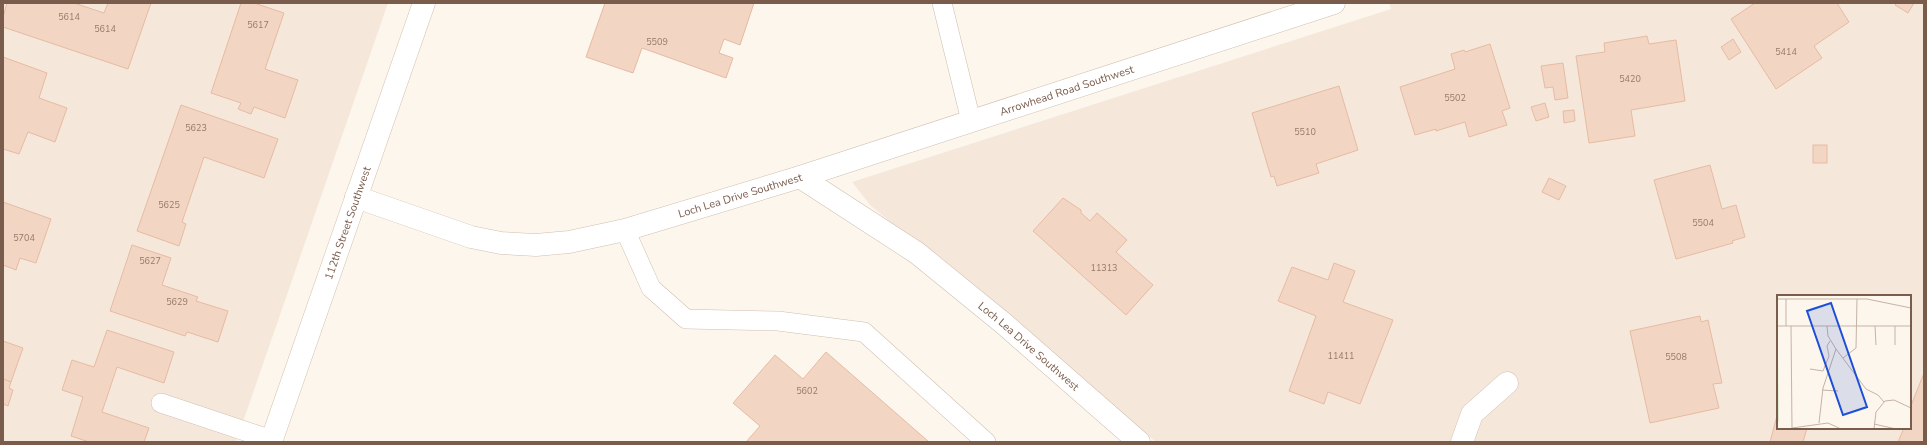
<svg xmlns="http://www.w3.org/2000/svg" width="1927" height="445" font-family="'Nunito Sans',sans-serif">
<style>
.residential{fill:#f5e8da;fill-rule:evenodd}
.building{fill:#f3d5c3;stroke:#e6bba3}
.lines{fill:none;stroke-linecap:round;stroke-linejoin:round}
.lane-casing{stroke:#d1beb0;stroke-width:20}
.street-casing{stroke:#d1beb0;stroke-width:23}
.secondary-casing{stroke:#d6c0b0;stroke-width:23}
.lane{stroke:#fff;stroke-width:19}
.street{stroke:#fff;stroke-width:22}
.secondary{stroke:#fff;stroke-width:22}
.labels{text-anchor:middle;dominant-baseline:central;stroke-width:4;stroke-linejoin:round;paint-order:stroke}
.number-label{font-size:9px;fill:#987a6a}
.street-label{font-size:11px;fill:#7a5c4d;stroke:#fffaf3}
.inset-road{fill:none;stroke:#c5b3a7;stroke-width:1}
.view{fill:#1d4ed8;fill-opacity:0.15;stroke:#1d4ed8;stroke-width:2}
.inset-edge{fill:none;stroke:#7a5c4d;stroke-width:2}
</style>
<rect width="100%" height="100%" fill="#fdf6ec"/>
<g class="residential">
<polygon points="3,3 388,3 236,442 3,442"/>
<path d="M1389 3H1924V442H1156L871 206 852 182 1391 9ZM1778 296H1910V428H1778Z"/>
</g>
<g class="building">
<polygon points="7,3 74,3 104,13 108,3 151,3 128,69 3,27 3,17"/>
<polygon points="241,3 254,3 284,13 265,69 298,80 285,118 254,107 251,114 238,109 241,103 211,93"/>
<polygon points="605,3 754,3 740,45 724,39 719,53 733,58 726,78 642,48 633,73 586,57"/>
<polygon points="1755,3 1837,3 1849,22 1814,46 1822,58 1776,89 1731,19"/>
<polygon points="1897,3 1914,3 1908,13 1895,5"/>
<polygon points="1647,36 1649,44 1676,40 1685,101 1631,110 1635,136 1589,143 1576,56 1605,52 1604,43"/>
<polygon points="1733,39 1741,52 1729,60 1721,47"/>
<polygon points="1490,44 1510,108 1502,111 1507,125 1469,137 1465,122 1436,131 1436,129 1415,135 1400,87 1455,69 1451,54 1464,50 1465,52"/>
<polygon points="3,57 47,73 39,98 67,108 55,142 28,132 19,154 3,149"/>
<polygon points="1563,63 1568,98 1555,100 1553,87 1545,88 1541,66"/>
<polygon points="1339,86 1358,150 1316,164 1319,173 1277,186 1274,176 1271,177 1252,113"/>
<polygon points="1545,103 1549,117 1536,121 1531,107"/>
<polygon points="181,105 278,139 264,178 204,157 182,222 186,224 179,246 137,231"/>
<polygon points="1574,110 1575,121 1564,123 1563,111"/>
<rect x="1813" y="145" width="14" height="18"/>
<polygon points="1710,165 1722,209 1736,205 1745,237 1732,241 1733,243 1676,259 1654,180"/>
<polygon points="1549,178 1566,186 1559,200 1542,192"/>
<polygon points="1063,198 1081,210 1081,213 1090,221 1097,213 1127,240 1116,252 1153,285 1126,315 1033,231"/>
<polygon points="3,202 51,219 36,263 20,258 16,270 3,265"/>
<polygon points="132,245 171,258 162,285 198,297 196,301 228,311 218,342 187,332 185,336 110,311"/>
<polygon points="1334,263 1355,271 1343,302 1393,320 1360,404 1328,392 1324,404 1289,391 1316,316 1278,301 1292,267 1328,280"/>
<polygon points="1700,316 1701,322 1708,320 1722,383 1713,384 1719,408 1650,423 1630,331"/>
<polygon points="107,330 174,352 164,383 117,367 102,412 149,428 144,442 89,442 71,436 83,397 62,390 72,360 94,367"/>
<polygon points="3,341 23,348 11,382 3,379"/>
<polygon points="826,352 929,442 746,442 760,426 733,403 775,355 803,379"/>
<polygon points="1924,373 1924,442 1898,442 1904,428 1910,428 1910,408"/>
<polygon points="3,379 11,382 9,388 13,390 8,406 3,404"/>
<polygon points="1778,412 1778,428 1807,428 1803,442 1770,442"/>
</g>
<g class="lines">
<defs>
<g id="lane">
<polyline points="942,3 971,121"/>
<polyline points="625,230 651,288 686,319 778,321 864,332 986,442"/>
<polyline points="161,403 272,440"/>
</g>
<g id="street">
<path id="s1" d="M800 177 917 253 1003 323 1139 442"/>
<path id="s2" d="M356 197 471 237 501 243 536 245 569 242 625 230 800 177 1334 3"/>
<polyline points="1462,442 1472,414 1507,383"/>
</g>
<g id="secondary">
<path id="s3" d="M271 442 424 3"/>
</g>
</defs>
<use href="#lane" class="lane-casing"/>
<use href="#street" class="street-casing"/>
<use href="#secondary" class="secondary-casing"/>
<use href="#lane" class="lane"/>
<use href="#street" class="street"/>
<use href="#secondary" class="secondary"/>
</g>
<g class="labels">
<g class="number-label">
<text x="69" y="17">5614</text>
<text x="258" y="25">5617</text>
<text x="105" y="29">5614</text>
<text x="657" y="42">5509</text>
<text x="1786" y="52">5414</text>
<text x="1630" y="79">5420</text>
<text x="1455" y="98">5502</text>
<text x="196" y="128">5623</text>
<text x="1305" y="132">5510</text>
<text x="169" y="205">5625</text>
<text x="1703" y="223">5504</text>
<text x="24" y="238">5704</text>
<text x="150" y="261">5627</text>
<text x="1104" y="268">11313</text>
<text x="177" y="302">5629</text>
<text x="1341" y="356">11411</text>
<text x="1676" y="357">5508</text>
<text x="807" y="391">5602</text>
</g>
<g class="street-label">
<text stroke="none"><textPath href="#s2" startOffset="741">Arrowhead Road Southwest</textPath></text>
<text stroke="none"><textPath href="#s2" startOffset="398">Loch Lea Drive Southwest</textPath></text>
<text stroke="none"><textPath href="#s3" startOffset="232">112th Street Southwest</textPath></text>
<text stroke="none"><textPath href="#s1" startOffset="285">Loch Lea Drive Southwest</textPath></text>
</g>
</g>
<g transform="translate(1777 295)">
<rect width="134" height="134" fill="#fdf6ec"/>
<path d="M0 60H1L2 127 0 126Z" fill="#d8ecc9"/>
<path class="inset-road" d="M0 4H90L134 13M9 4V31M0 31H134M14 31 15 134M50 31 51 41 59 54 89 94 101 100 107 107M98 31 99 50M118 31V50M66 63 79 53 80 4M33 74 46 76 52 61 50 51 53 46M45 95 61 96M42 128 46 93 59 54M97 129 119 134M15 133 51 128 64 134M97 134 99 117 108 106 117 105 134 113"/>
<path class="view" d="M54 8 90 112 66 120 30 16Z"/>
<rect width="134" height="134" class="inset-edge"/>
</g>
<rect width="1927" height="445" fill="none" stroke="#7a5c4d" stroke-width="8"/>
</svg>
